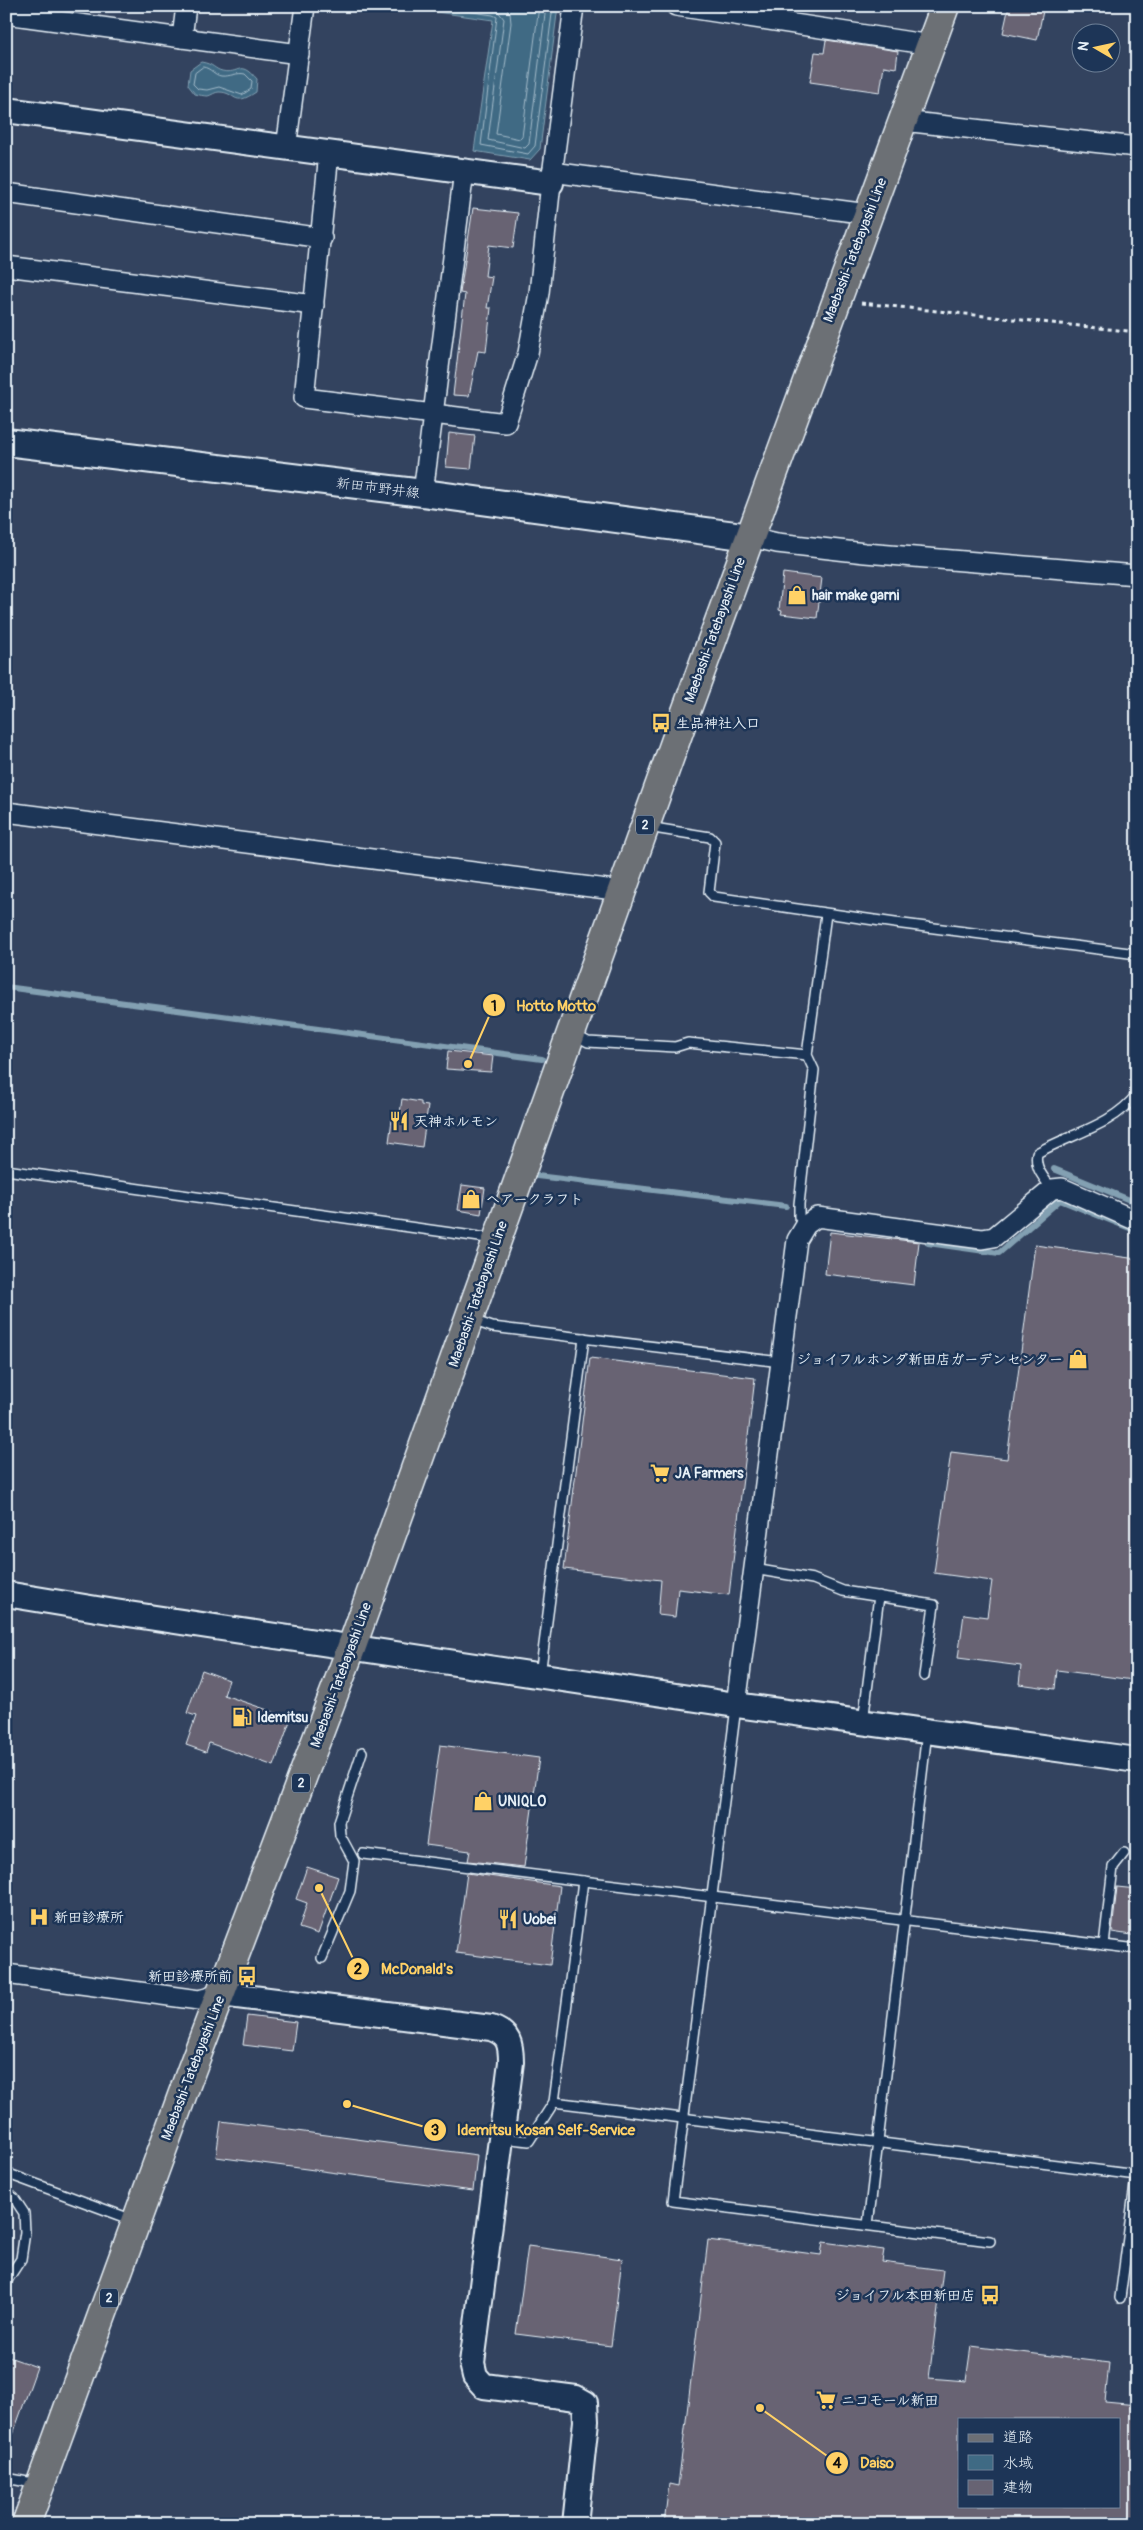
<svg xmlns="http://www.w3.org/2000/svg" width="1143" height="2530" font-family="Pangolin,'Klee One',sans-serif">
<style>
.water{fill:#3f6a84;stroke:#83a0b2}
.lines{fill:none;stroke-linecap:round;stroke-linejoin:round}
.shore{stroke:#a4bbca;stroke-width:1}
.stream{stroke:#83a0b2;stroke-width:6}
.building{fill:#676373;stroke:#e8f1f8;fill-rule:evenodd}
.service-casing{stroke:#e8f1f8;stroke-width:12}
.minor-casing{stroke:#e8f1f8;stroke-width:22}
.tertiary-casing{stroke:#e8f1f8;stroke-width:28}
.secondary-casing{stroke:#e8f1f8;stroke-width:30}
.primary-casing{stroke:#e8f1f8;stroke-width:31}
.path{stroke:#e8f1f8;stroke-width:3;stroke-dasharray:4 4;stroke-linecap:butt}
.service{stroke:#1d3557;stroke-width:9}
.minor{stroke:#1d3557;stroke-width:19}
.tertiary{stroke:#1d3557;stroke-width:24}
.secondary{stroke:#1d3557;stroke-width:26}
.primary{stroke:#6c6f75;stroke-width:28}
.labels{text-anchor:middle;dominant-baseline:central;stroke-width:5;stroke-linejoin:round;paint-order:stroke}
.shield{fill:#1d3557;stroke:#abb9c8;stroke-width:1}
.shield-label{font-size:12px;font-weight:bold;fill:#e8f1f8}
.street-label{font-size:14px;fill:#e8f1f8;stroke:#1d3557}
.poi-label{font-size:14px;font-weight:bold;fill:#e8f1f8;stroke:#1d3557;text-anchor:start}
.leader{fill:none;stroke:#ffd166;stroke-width:2}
.callout-dot{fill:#ffd166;stroke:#1d3557;stroke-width:2}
.mark-label{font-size:15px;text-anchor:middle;font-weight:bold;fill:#111}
.callout-label{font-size:15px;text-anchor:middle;font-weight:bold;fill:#ffd166;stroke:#1d3557;stroke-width:5;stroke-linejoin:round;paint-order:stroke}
</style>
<rect width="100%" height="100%" fill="#33435f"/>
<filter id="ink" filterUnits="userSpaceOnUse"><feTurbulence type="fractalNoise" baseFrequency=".02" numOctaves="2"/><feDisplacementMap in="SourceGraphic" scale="10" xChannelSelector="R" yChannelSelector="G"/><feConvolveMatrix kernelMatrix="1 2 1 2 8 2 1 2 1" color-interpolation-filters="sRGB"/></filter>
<g filter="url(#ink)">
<g class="water">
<polygon points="394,6 558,6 540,149 530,160 474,151 493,20"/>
<path d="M201 62C214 64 214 69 222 71 240 75 240 59 257 79L256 92C232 108 237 92 219 92 215 92 212 95 208 96 204 96 199 95 195 94L188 85 190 70Z"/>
</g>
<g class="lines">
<g class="shore">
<polyline points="431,6 493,15 497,17 481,145 528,154 535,146 553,6"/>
<polyline points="477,6 497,10 504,19 488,140 525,148 529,144 546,6"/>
<polyline points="505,6 510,13 511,23 496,134 520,139 522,137 539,6"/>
<path d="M203 67C211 68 214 75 221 76 230 77 237 72 245 74L252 81 251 89 242 95 219 87 207 90 198 89 193 84 195 73Z"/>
</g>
<g class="stream">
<polyline points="6,987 542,1059"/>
<polyline points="1054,1169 1137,1203"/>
<polyline points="537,1176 786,1206"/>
<polyline points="928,1243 999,1253 1060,1200 1137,1231"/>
</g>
</g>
<g class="building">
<polygon points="1009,6 1044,6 1037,40 1003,33"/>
<polygon points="826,40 898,51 896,68 884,66 880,92 810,82 815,52 824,53"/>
<polygon points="473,208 518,213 513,248 489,245 485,276 492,277 487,308 491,308 486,352 478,351 469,396 453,395 465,294 460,293"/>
<polygon points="449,433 475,436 471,469 446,467"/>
<polygon points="783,573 822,578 817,618 781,614 782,611 779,610"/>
<polygon points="448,1051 493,1056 491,1072 446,1069"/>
<polygon points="402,1099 421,1102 421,1105 428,1106 422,1147 389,1142 393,1112 400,1113"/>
<polygon points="462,1185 485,1188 481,1214 458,1210"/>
<polygon points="830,1232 919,1242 914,1285 825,1274"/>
<polygon points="1035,1245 1137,1259 1137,1652 1133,1680 1057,1670 1055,1689 1019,1684 1021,1666 958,1658 964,1614 987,1617 992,1581 934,1573 951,1452 1007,1459"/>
<polygon points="590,1358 755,1378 729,1595 678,1589 675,1617 658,1615 661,1580 564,1569"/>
<polygon points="202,1670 229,1680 224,1695 291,1718 274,1766 209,1743 206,1752 186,1745 196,1716 187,1713"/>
<polygon points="440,1745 539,1758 524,1867 468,1861 470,1851 426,1845"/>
<polygon points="307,1867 338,1877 318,1934 299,1928 307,1903 296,1899"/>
<polygon points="467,1873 560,1886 550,1965 456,1953"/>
<polygon points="1117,1887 1137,1889 1137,1936 1112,1932"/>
<polygon points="247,2016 296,2022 292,2051 243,2045"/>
<polygon points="221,2121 477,2155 473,2191 216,2157"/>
<path d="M708 2240 821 2255 823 2242 884 2250 882 2262 943 2270 929 2378 966 2381 971 2346 1109 2363 1105 2402 1137 2405V2524H664L669 2484 678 2486ZM959 2419H1119V2506H959Z"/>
<polygon points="528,2246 622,2259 611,2346 516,2334"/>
<polygon points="6,2356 37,2367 8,2448 6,2447"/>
</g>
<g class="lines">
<defs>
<g id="service">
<polyline points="649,823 660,829 710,837 715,842 709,892 714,897 895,923 1137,954"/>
<polyline points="573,1034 588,1042 675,1047 688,1043 807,1055"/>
<polyline points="6,1170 494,1239"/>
<path d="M1052 1189C1044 1178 1034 1168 1037 1153 1070 1134 1113 1126 1137 1094"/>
<polyline points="806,1225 799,1217 799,1204 814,1070 807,1055 826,914"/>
<polyline points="472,1320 492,1327 781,1362"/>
<polyline points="754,1569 813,1579 843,1591 934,1605 924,1676"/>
<polyline points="540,1675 584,1338"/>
<polyline points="736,1707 673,2201 990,2241"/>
<polyline points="863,1722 879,1596"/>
<polyline points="363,1854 1137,1949"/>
<polyline points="1104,1945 1113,1867 1124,1853"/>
<polyline points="322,1958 350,1891 354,1861 340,1835 339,1822 362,1752"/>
<polyline points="554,2102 1137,2175"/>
<polyline points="502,2138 529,2141 554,2102 583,1881"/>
<polyline points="6,2173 133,2220"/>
<polyline points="6,2192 14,2198 24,2213 25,2232 21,2259 6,2282"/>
<polyline points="868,2225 927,1732"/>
<polyline points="1120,2298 1137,2170"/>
<polyline points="6,2478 38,2484"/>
</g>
<g id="minor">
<polyline points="676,6 931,45"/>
<polyline points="6,14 299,54"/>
<polyline points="182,38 186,6"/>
<polyline points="903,121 1137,147"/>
<polyline points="286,148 305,6"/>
<polyline points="329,153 304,398 506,423 528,353 539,293 551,183 574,6"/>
<polyline points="552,172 868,214"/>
<polyline points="6,193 322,238"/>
<polyline points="6,266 314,305"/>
<polyline points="423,493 464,171"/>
<polyline points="750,537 777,543 865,553 1137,575"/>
<polyline points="6,812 622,891"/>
<polyline points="736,1705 797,1240 806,1225 817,1217 982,1239 994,1237 1052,1189 1062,1188 1137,1221"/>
<polyline points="6,1974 199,2000 221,1994"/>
</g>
<g id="tertiary">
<polyline points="6,110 551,183"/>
<polyline points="6,1594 115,1612 736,1705 1137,1760"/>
<path d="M221 1994 491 2028C509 2034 511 2044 511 2062L472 2363 475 2376 484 2386 576 2398 585 2403 586 2421 575 2524"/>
</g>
<polyline id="secondary" points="6,442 423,493 750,537"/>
<polyline id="primary" points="26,2524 191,2071 352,1646 684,717 945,6"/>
</defs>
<use href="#service" class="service-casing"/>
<use href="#minor" class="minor-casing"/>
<use href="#tertiary" class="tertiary-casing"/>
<use href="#secondary" class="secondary-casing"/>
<use href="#primary" class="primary-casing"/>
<polyline class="path" points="861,303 1137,332"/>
<use href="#service" class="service"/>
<use href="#minor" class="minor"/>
<use href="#tertiary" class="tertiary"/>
<use href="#secondary" class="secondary"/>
<use href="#primary" class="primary"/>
</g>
</g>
<defs>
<symbol id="shop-bare" viewBox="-9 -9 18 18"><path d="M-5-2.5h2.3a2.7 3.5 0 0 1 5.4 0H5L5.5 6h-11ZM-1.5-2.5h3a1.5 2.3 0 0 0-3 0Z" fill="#ffd166" stroke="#1d3557" stroke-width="2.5" paint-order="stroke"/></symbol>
<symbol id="bus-bare" viewBox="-9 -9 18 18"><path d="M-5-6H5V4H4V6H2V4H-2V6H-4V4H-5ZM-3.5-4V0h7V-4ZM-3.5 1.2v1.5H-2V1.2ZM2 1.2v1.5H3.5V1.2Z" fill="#ffd166" stroke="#1d3557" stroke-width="2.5" paint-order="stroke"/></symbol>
<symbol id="restaurant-bare" viewBox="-9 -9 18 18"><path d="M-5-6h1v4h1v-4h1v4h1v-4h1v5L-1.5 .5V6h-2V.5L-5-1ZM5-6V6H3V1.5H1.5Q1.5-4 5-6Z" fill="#ffd166" stroke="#1d3557" stroke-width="2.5" paint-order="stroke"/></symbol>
<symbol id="supermarket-bare" viewBox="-9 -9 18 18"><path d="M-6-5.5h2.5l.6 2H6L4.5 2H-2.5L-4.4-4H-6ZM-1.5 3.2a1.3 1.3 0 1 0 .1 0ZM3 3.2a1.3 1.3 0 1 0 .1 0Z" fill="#ffd166" stroke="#1d3557" stroke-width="2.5" paint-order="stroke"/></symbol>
<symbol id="fuel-bare" viewBox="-9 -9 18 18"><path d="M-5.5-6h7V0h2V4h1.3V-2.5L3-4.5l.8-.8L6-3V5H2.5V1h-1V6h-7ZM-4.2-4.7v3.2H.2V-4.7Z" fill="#ffd166" stroke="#1d3557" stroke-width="2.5" paint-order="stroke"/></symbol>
<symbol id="hospital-bare" viewBox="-9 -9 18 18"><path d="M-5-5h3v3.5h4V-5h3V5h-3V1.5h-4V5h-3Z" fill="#ffd166" stroke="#1d3557" stroke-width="2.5" paint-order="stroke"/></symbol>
</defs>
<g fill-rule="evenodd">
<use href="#shop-bare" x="783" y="581" width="28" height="28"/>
<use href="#bus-bare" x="647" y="709" width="28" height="28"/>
<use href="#restaurant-bare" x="385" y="1107" width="28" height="28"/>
<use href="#shop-bare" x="457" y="1185" width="28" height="28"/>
<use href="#shop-bare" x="1064" y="1345" width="28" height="28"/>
<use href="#supermarket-bare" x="646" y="1459" width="28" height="28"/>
<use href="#fuel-bare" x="228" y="1703" width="28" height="28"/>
<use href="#shop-bare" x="469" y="1787" width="28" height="28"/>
<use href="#hospital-bare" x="25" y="1903" width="28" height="28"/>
<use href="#restaurant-bare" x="494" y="1905" width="28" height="28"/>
<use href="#bus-bare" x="233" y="1962" width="28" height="28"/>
<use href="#bus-bare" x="976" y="2281" width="28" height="28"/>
<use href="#supermarket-bare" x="812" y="2386" width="28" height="28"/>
</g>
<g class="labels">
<g class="shield">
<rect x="636" y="815.5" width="18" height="19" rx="4"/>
<rect x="292" y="1773.5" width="18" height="19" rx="4"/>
<rect x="100" y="2288.5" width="18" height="19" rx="4"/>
</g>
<g class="shield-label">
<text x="645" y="825">2</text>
<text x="301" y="1783">2</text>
<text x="109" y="2298">2</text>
</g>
<g class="street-label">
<text transform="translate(855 250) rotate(-69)">Maebashi-Tatebayashi Line</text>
<text transform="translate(378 488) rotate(7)">新田市野井線</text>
<text transform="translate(715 630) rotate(-70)">Maebashi-Tatebayashi Line</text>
<text transform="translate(478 1294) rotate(-71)">Maebashi-Tatebayashi Line</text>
<text transform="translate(341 1675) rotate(-70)">Maebashi-Tatebayashi Line</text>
<text transform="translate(193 2068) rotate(-69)">Maebashi-Tatebayashi Line</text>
</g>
<g class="poi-label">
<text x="812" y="595">hair make garni</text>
<text x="676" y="723">生品神社入口</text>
<text x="414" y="1121">天神ホルモン</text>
<text x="486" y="1199">ヘアークラフト</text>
<text x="1063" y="1359" text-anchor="end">ジョイフルホンダ新田店ガーデンセンター</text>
<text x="675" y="1473">JA Farmers</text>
<text x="257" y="1717">Idemitsu</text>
<text x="498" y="1801">UNIQLO</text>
<text x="54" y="1917">新田診療所</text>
<text x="523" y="1919">Uobei</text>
<text x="232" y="1976" text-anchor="end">新田診療所前</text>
<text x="975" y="2295" text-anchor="end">ジョイフル本田新田店</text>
<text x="841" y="2400">ニコモール新田</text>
</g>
</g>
<path class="leader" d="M468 1064L494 1005M319 1888L358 1969M347 2104L435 2130M760 2408L837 2463"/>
<g class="callout-dot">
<circle cx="468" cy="1064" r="5"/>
<circle cx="319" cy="1888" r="5"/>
<circle cx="347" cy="2104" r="5"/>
<circle cx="760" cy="2408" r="5"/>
<circle cx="494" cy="1005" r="12"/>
<circle cx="358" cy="1969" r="12"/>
<circle cx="435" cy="2130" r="12"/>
<circle cx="837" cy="2463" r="12"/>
</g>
<g class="mark-label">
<text x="494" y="1011">1</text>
<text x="358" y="1974">2</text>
<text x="435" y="2135">3</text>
<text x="837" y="2468">4</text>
</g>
<g class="callout-label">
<text x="556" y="1011">Hotto Motto</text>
<text x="417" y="1974">McDonald's</text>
<text x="546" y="2135">Idemitsu Kosan Self-Service</text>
<text x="877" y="2468">Daiso</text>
</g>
<rect width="1143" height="2530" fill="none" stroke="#1d3557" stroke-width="25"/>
<rect x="12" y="12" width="1118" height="2505" fill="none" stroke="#e8f1f8" stroke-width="2" filter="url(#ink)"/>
<rect x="958" y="2418" width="162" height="90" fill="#1d3557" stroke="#6e8097"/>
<rect x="968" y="2434" width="25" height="8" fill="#6c6f75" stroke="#6e8097"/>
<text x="1003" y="2442" font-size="15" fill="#e8f1f8">道路</text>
<rect x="968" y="2455" width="25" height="15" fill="#3f6a84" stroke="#6e8097"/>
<text x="1003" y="2468" font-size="15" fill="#e8f1f8">水域</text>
<rect x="968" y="2480" width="25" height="15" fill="#676373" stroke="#6e8097"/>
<text x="1003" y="2492" font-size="15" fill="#e8f1f8">建物</text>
<g transform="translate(1096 48) rotate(279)"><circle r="24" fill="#1d3557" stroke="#6e8097"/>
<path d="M0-4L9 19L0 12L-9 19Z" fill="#ffd166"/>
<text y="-8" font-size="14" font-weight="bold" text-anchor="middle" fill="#e8f1f8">N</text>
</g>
</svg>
